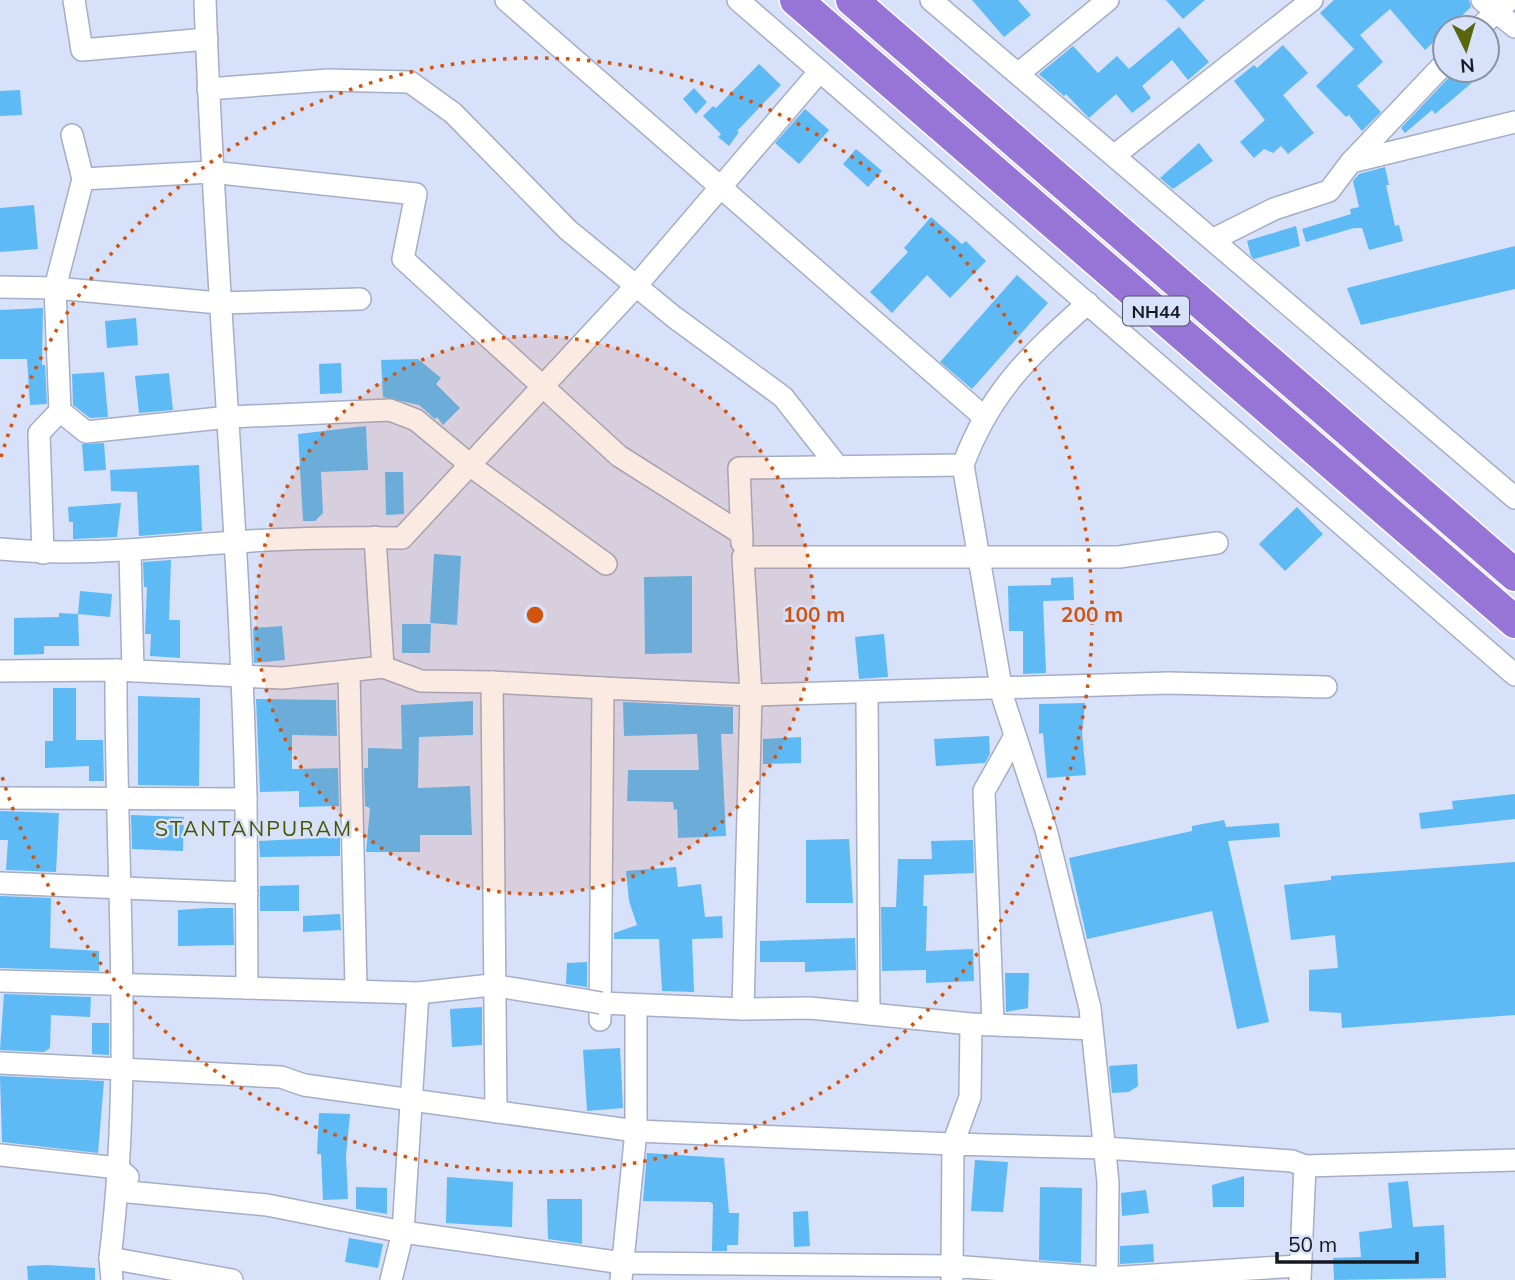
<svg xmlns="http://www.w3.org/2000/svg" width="1515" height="1280" font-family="Mulish,sans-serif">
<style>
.building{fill:#5dbaf4}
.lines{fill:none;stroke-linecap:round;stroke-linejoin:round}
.minor-casing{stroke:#a4aec5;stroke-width:24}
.highway-casing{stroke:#fff;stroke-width:35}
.minor{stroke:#fff;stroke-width:21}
.highway{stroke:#9775d6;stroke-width:32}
.minor-bridge-casing{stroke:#a4aec5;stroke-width:24;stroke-linecap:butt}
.minor-bridge{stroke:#fff;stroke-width:21}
.ring{fill:none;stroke:#d3530e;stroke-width:3.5;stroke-dasharray:3.5 7}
.labels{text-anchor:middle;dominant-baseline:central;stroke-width:5;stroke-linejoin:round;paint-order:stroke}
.shield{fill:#d8e1fa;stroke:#505562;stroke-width:2}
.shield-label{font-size:18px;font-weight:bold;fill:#161921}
.neighbourhood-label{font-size:21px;letter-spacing:2px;fill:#485400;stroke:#d8e1fa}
.centre{fill:#d3530e;stroke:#d8e1fa;stroke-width:3.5}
.ring-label{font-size:21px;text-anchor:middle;font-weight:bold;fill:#d3530e;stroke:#d8e1fa;stroke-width:5;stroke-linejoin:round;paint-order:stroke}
</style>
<rect width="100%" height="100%" fill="#d8e1fa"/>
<g class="building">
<polygon points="972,0 1018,0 1031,15 1004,37"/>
<polygon points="1166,0 1205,0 1183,19"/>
<polygon points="1334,0 1469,0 1471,7 1425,50 1390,9 1360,35 1383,62 1357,86 1381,112 1362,131 1349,115 1346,117 1316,86 1354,49 1320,13"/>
<polygon points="1179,27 1209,62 1188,80 1172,60 1142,86 1151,98 1132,113 1116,94 1089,118 1066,94 1064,96 1039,74 1073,46 1098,73 1117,56 1129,69"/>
<polygon points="1283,45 1308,73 1283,95 1314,133 1288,154 1281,146 1273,153 1264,149 1254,158 1240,142 1265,120 1234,81 1254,65 1257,68"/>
<polygon points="759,64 781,85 737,131 739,132 729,146 718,137 721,134 703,116 713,106 716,108"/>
<polygon points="1456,70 1487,70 1435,114 1432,110 1405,133 1401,128"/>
<polygon points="694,88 707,102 696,114 683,99"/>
<polygon points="20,90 22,115 0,116 0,91"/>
<polygon points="805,109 829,130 799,164 775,143"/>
<polygon points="1199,143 1213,161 1173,189 1160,178"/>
<polygon points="856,149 882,171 868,187 843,164"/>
<polygon points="1385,167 1389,185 1386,185 1395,226 1399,225 1403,241 1369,250 1362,228 1354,228 1306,242 1302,229 1351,214 1350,209 1359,207 1353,181 1359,174"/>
<polygon points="34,205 38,249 0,252 0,208"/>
<polygon points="931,217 962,244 966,241 986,261 950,298 927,275 892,313 870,292 908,252 904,248"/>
<polygon points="1296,226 1300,246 1254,259 1251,256 1247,241"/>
<polygon points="1515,246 1515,289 1361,325 1347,288"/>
<polygon points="1017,275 1048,303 972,389 940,362"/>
<polygon points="43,308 42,365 45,365 47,404 30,405 27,359 0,359 0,310"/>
<polygon points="136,318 138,345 107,348 105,321"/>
<polygon points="418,359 441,378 436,384 460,408 443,425 437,417 435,419 419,405 383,397 381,360"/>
<polygon points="341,363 342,393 320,394 319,364"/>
<polygon points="104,372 108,417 90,418 73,405 72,374"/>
<polygon points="169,373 173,410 139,413 135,376"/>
<polygon points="366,426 368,470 321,472 323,513 315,521 303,521 298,434"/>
<polygon points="104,443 106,470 84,471 82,444"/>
<polygon points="199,465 202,531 139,536 137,492 111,491 110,470"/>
<polygon points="385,472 403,472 404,514 386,515"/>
<polygon points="121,503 117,537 73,539 73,522 69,522 68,507"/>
<polygon points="1297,507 1323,534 1285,571 1259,544"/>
<polygon points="434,554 461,556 457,625 430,623"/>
<polygon points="171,560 169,620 180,620 180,658 150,656 151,634 145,634 147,587 144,587 143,562"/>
<polygon points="692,576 692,653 645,654 644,577"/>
<polygon points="1073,577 1074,600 1043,601 1046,673 1023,674 1023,631 1009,631 1008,586 1051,585 1051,578"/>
<polygon points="80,591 112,594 110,617 78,614"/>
<polygon points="59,613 78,614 79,646 44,646 44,654 14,655 14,618 59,617"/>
<polygon points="402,624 431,624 430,653 402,653"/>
<polygon points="282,626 285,660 254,663 253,628"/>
<polygon points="884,634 888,677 859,679 855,637"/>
<polygon points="53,688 76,688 76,740 103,740 104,781 89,781 89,766 45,768 45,741 53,741"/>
<polygon points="138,696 200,698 199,786 138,785"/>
<polygon points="256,699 336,700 337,736 292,735 292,769 338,768 339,806 299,807 299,791 260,792"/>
<polygon points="473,701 473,735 419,737 418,788 470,786 472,835 420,835 420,852 366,852 370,808 365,806 364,768 368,768 368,748 402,749 401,705"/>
<polygon points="623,702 733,707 733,734 721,734 726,836 678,838 677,809 674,810 673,802 627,801 628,770 699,770 697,734 624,736"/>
<polygon points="1085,703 1082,733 1086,775 1047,778 1043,733 1039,734 1039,704"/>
<polygon points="989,736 990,754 985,763 936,766 934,739"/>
<polygon points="801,737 801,763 763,764 763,739"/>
<polygon points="1515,794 1515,819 1421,829 1419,813 1453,809 1452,801"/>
<polygon points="0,811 59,813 56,872 6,870 8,840 0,840"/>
<polygon points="131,815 184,817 183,851 132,849"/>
<polygon points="1224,820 1226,827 1279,823 1280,837 1228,841 1269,1022 1237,1029 1212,911 1087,939 1069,858 1192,831 1192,826"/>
<polygon points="340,837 340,856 260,857 259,841"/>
<polygon points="849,839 853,903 806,903 806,840"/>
<polygon points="973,840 974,873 924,875 923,906 927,906 926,951 973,949 974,981 926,983 926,970 882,971 881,907 896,907 898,859 932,859 931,841"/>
<polygon points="1515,862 1515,1015 1342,1028 1341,1013 1309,1011 1309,970 1338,968 1335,935 1291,940 1284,885 1331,880 1331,876"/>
<polygon points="676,867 678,887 701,884 705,917 722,916 723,938 692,939 694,992 662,991 659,939 614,939 614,933 637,925 629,901 626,871"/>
<polygon points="299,885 299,911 260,911 260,886"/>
<polygon points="0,896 51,898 50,948 99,951 99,971 0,968"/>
<polygon points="208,908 233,908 234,945 178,946 178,910"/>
<polygon points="340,914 341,930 303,932 303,916"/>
<polygon points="855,938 856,970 805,972 805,962 760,962 760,941"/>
<polygon points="587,962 587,987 566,984 567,963"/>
<polygon points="1005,973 1029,973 1028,1008 1006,1012"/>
<polygon points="4,994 91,997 90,1017 51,1015 50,1048 44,1052 0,1050"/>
<polygon points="482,1007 482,1045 452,1047 450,1009"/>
<polygon points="92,1023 109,1023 109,1055 92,1054"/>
<polygon points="620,1048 623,1108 587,1111 583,1050"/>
<polygon points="1137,1064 1138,1086 1129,1092 1112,1093 1109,1066"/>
<polygon points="0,1076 104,1081 98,1153 2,1142"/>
<polygon points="319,1113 350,1114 346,1156 348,1199 323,1200 321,1154 317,1154"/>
<polygon points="647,1153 724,1158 729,1213 739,1213 738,1245 727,1245 727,1251 712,1251 713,1204 710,1202 643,1201"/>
<polygon points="975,1160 1008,1162 1003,1212 971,1211"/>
<polygon points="1244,1176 1244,1207 1213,1207 1212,1185"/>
<polygon points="447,1177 513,1182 512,1227 446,1223"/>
<polygon points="1408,1181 1413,1227 1444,1225 1446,1278 1334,1280 1333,1258 1361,1257 1359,1232 1392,1228 1388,1183"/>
<polygon points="356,1187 387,1188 387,1214 356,1209"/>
<polygon points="1040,1187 1082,1188 1081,1263 1039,1260"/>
<polygon points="1146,1190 1149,1213 1122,1216 1121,1193"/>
<polygon points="547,1199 582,1199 582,1244 548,1239"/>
<polygon points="808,1211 810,1246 794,1247 793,1212"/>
<polygon points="349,1238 383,1244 378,1268 345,1262"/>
<polygon points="1153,1244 1154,1262 1120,1264 1120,1246"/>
<polygon points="47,1265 95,1268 95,1280 28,1280 27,1266"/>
</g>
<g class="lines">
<defs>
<g id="minor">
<polyline points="74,0 82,50 207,39"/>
<path d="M205 0C214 267 240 533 246 799"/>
<polyline points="506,0 984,417"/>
<polyline points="738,0 1515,675"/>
<polyline points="931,0 1515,498"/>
<polyline points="1482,0 1515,27"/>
<polyline points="1479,28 1509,0"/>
<polyline points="1018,74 1108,0"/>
<polyline points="208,89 328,80 410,82 453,113 568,230 674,317 783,397 838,467"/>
<polyline points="72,135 83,179 211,172 416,194 403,259 619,456 742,534"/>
<polyline points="1115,155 1312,0"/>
<polyline points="1351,162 1445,63"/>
<polyline points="1214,239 1274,209 1329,191 1351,162 1515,122"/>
<polyline points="0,287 55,288 83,179"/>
<path d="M1088 303C1031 354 990 391 963 465L1003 698 1046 830 1090 1008 1108 1182 1107 1280"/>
<polyline points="60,411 86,432 229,417 390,410 416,420 479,472 606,564"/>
<polyline points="375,537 383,667"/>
<polyline points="742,543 739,468 963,465"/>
<path d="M0 549C83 557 153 547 235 542 290 538 347 537 402 538L636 286 820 71"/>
<polyline points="130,552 133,671"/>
<polyline points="43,553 39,433 60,411 55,288 219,303 360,299"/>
<polyline points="0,671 116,670 282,678 383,667 421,681 492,682"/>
<polyline points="349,674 356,989"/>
<polyline points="867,693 869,1014"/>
<polyline points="0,798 246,799 247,988"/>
<polyline points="0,883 247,893"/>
<polyline points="0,981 418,993 491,985 584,1000"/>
<polyline points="601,1003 743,1009 810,1008 971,1024 1092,1029"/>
<polyline points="743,1009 751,695 743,557 1119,557 1217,543"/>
<polyline points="600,1020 603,688 751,695 1169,683 1326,687"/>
<polyline points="993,1024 984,791 1015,736"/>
<polyline points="0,1063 281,1077 304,1085 636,1131 953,1144 970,1097 971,1024"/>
<polyline points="496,1112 492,682 603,688"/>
<polyline points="0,1155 118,1168 128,1177"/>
<polyline points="118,1191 267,1205 403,1232 623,1263 952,1266 953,1144 1105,1148 1292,1161 1305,1166 1515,1160"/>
<path d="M110 1258C134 1063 115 866 116 670"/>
<polyline points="952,1278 952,1266 1107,1278 1298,1266"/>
<polyline points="1300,1279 1305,1166"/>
<polyline points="112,1280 110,1258 232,1280"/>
<polyline points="391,1280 403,1232 418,993"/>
<polyline points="621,1280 636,1131 636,1006"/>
</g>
<g id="highway">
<polyline points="796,0 1515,622"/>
<polyline points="852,0 1515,575"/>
</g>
</defs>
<use href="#minor" class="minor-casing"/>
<use href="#highway" class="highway-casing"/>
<use href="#minor" class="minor"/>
<use href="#highway" class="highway"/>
<defs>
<polyline id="minor-bridge" points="584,1000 601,1003"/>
</defs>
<use href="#minor-bridge" class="minor-bridge-casing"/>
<use href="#minor-bridge" class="minor-bridge"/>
</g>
<circle cx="535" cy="615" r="279" fill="#d3530e" fill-opacity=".12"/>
<g class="ring">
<circle cx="535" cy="615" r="279"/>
<path d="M1 457A557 557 0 1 1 1 773"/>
</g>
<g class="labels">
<rect class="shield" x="1123" y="296.5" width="66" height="29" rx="5"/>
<g class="shield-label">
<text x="1156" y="311">NH44</text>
</g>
<g class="neighbourhood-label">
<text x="254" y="828">STANTANPURAM</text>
</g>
</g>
<circle cx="535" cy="615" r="10" class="centre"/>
<g class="ring-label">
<text x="814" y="622">100 m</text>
<text x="1092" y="622">200 m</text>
</g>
<g transform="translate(1466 49) rotate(175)"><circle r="33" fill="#d8e1fa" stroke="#8a91a3" stroke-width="2"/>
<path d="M0-5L12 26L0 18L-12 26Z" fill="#59660c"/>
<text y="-10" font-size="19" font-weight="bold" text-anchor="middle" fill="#161921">N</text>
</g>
<path d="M1277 1252v10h140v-10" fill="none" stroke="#161921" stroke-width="3.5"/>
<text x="1288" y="1252" font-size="21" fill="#161921" stroke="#d8e1fa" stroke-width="5" paint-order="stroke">50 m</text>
</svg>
